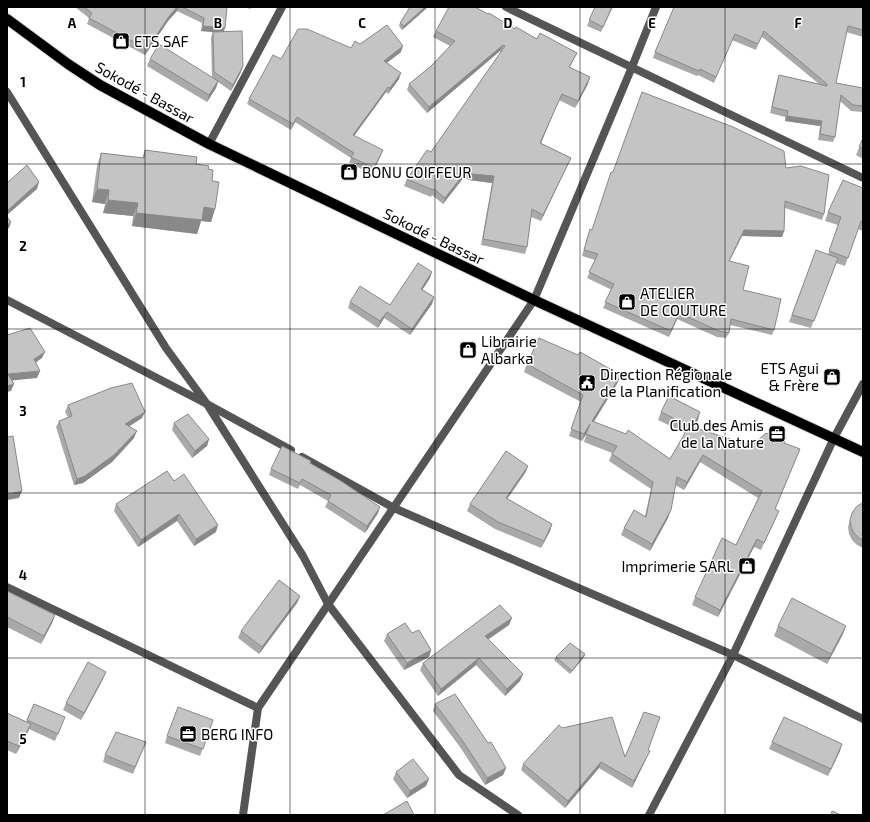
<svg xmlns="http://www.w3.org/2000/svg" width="870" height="822" font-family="'Exo 2',sans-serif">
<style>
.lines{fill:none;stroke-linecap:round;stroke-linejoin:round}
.primary-casing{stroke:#dbdbdb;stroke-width:12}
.minor{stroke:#555;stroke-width:8}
.primary{stroke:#000;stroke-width:10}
.wall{fill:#a9a9a9}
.shaded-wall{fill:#898989}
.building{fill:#c4c4c4;stroke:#898989}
.grid{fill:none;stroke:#000;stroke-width:1;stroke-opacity:0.55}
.labels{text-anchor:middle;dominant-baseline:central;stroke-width:3;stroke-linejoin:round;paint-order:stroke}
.poi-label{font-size:15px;fill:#000;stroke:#fff;text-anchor:start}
.street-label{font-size:15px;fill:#000;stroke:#fff}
.grid-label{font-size:13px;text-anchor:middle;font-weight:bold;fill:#000;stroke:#fff;stroke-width:3;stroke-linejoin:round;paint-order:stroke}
</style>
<rect width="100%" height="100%" fill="#fff"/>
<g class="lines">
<defs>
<polyline id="primary" points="7,19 68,64 100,85 209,144 534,300 863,452"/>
</defs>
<use href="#primary" class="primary-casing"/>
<g class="minor">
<polyline points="506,7 863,178"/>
<polyline points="7,92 166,348 207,404 303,556 328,604 459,775 518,815"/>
<polyline points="209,144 282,7"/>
<polyline points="7,300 207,404 291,450"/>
<polyline points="302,457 394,508 733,655 863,719"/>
<polyline points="7,587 258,708"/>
<polyline points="243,815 258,708 534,300 632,67 656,7"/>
<polyline points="649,815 733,655 834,438 863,384"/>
</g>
<use href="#primary" class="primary"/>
</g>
<g class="wall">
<polygon points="75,7 227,7 224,31 241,72 231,91 218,82 216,88 207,102 147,66 150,59 212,77 211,38 213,32 201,31 202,23 177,11 168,21 145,55 87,24 89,18"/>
<polygon points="246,7 252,7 250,9"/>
<polygon points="428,7 402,30 399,26 400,23"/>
<polygon points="595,7 613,7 601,32 587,26"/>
<polygon points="863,7 863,37 846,32 836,83 863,88 863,112 851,111 840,101 835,137 833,142 818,140 820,126 785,121 785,117 770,113 777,81 779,75 819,84 761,36 756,50 732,40 714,83 698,75 697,76 653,58 655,52"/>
<polygon points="515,29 537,39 577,53 570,67 588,84 575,108 559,100 541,143 571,158 568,164 541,221 531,217 527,247 525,254 481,245 492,183 469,180 464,177 443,204 432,195 431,197 404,186 407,179 431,152 501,52 500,51 427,113 407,90 409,84 431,66 450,46 433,37 436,31"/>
<polygon points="360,44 401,52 387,63 399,79 388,94 386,92 354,136 381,155 372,174 349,163 351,158 295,122 291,130 247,104 249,99 281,59 351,48"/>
<polygon points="863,138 863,159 856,155"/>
<polygon points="145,150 196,164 208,169 212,181 215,209 211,222 201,221 197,234 132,226 133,216 103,213 105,204 92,202 97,166 101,153 142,158"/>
<polygon points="786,168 824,214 822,220 785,208 784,231 782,237 742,236 729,261 743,290 774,330 772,335 730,325 729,333 726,338 717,337 677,319 669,337 603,308 612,290 587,278 595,260 582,256 588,235 590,229 592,230 613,172"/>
<polygon points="863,188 863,231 858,229 845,266 836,263 811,328 789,322 816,250 828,255 838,225 825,221 828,212"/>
<polygon points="430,278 422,290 434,297 432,304 410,335 384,318 378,328 348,308 350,302 390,305"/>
<polygon points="527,364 618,382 594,422 670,459 685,433 658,420 661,412 698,420 694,427 751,446 784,443 797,456 775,509 776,518 761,550 754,547 718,617 692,605 695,597 736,545 758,498 700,462 684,490 675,485 668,518 650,551 621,535 624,528 645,516 651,489 609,461 612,453 584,442 587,432 582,441 569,436 581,402 524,372"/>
<polygon points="68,405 142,418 129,426 134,438 112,462 83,483 74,485 56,427 59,421 68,417 65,412"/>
<polygon points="174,423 209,439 207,446 192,458 172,430"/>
<polygon points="311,461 310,464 378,513 365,533 325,507 328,501 300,485 298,489 269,475 271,469"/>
<polygon points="528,466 525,473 507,499 552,524 550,531 541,548 495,529 467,511 470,504"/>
<polygon points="174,481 216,532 194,546 177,521 138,547 114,511 116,504"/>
<polygon points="863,503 863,548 857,545 852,540 849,534 848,527 852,513"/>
<polygon points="7,591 55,615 52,623 41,644 7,627"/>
<polygon points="300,596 297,603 259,654 238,638 241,631"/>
<polygon points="509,625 488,639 523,674 520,681 505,696 476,665 438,696 420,670 423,663"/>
<polygon points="778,626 846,626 842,636 827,664 774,636"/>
<polygon points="412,633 431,650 429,657 404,670 384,641 387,634"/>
<polygon points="585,654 584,657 570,674 554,660 556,657"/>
<polygon points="103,679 81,720 63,710 66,703"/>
<polygon points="34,704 62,724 55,741 29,729 16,754 7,750 7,713 26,722"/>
<polygon points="435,704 506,768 503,775 485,785 460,747 433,711"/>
<polygon points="213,720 200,756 165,743 167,736"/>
<polygon points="562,728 625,757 648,750 647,757 632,788 599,768 565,808 521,770 523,764"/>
<polygon points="146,742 133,774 103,762 105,755"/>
<polygon points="772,742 840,751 828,776 769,749"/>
<polygon points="396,772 426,786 407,798 393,779"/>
</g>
<g class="shaded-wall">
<polygon points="177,7 178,7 177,11 168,21 145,55 147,49 170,15"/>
<polygon points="425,7 428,7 402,30 404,26"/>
<polygon points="203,26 225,28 223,33 201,31"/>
<polygon points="503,45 500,51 427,113 429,107"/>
<polygon points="403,46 401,52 382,66 384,61"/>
<polygon points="243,66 241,72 231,91 233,85"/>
<polygon points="401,73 399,79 388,94 390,88"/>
<polygon points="590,77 588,84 575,108 578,101"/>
<polygon points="218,81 216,88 207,102 209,95"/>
<polygon points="388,87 386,92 351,140 353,135"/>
<polygon points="562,94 559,100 538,150 540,143"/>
<polygon points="787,116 822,121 820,126 785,121"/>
<polygon points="297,117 295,122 291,130 293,124"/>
<polygon points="383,150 381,155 372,174 374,168"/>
<polygon points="571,158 568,164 541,221 543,215"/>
<polygon points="467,170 464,177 443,204 445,198"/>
<polygon points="471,174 494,176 492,183 469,180"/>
<polygon points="39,182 37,189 7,215 7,211"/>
<polygon points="97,189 109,190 105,204 92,202"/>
<polygon points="108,200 138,203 133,216 103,213"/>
<polygon points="204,207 215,209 211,222 201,221 197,234 132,226 136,213"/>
<polygon points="11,222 9,228 7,229 7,225"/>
<polygon points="744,230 784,231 782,237 742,236 727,267"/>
<polygon points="432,272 430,278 419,295 421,289"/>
<polygon points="434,297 432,304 410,335 412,329"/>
<polygon points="387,312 384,318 378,328 380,321"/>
<polygon points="679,313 677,319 669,337 671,331"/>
<polygon points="45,352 42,358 31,366 34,359"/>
<polygon points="40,371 37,378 7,381 8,374"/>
<polygon points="621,375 618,382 589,429 592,421"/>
<polygon points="14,384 11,391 7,392 7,386"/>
<polygon points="145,412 142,418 122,431 125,424"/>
<polygon points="700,412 698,420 690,434 693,427"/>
<polygon points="590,424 588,431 582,441 584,434"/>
<polygon points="137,431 134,438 112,462 83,483 74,485 77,479"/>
<polygon points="209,439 207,446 192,458 195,451"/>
<polygon points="703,455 700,462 684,490 687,482"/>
<polygon points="528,466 525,473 503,505 506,498"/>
<polygon points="22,491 19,498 7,500 7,497 8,494"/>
<polygon points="380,507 378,513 365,533 367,526"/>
<polygon points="671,510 668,518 650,551 652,544"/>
<polygon points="179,514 177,521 138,547 141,540"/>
<polygon points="552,524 550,531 541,548 544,541"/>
<polygon points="218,525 216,532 194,546 196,539"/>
<polygon points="757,539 754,547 718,617 720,610"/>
<polygon points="300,596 297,603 259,654 262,647"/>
<polygon points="55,615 52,623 41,644 44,636"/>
<polygon points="512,618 509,625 483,643 485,636"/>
<polygon points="846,626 842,636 827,664 831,654"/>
<polygon points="431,650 429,657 404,670 407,663"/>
<polygon points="585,654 584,657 570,674 572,671"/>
<polygon points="479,658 476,665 438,696 441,689"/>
<polygon points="106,672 103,679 81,720 84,713"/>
<polygon points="523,674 520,681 505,696 507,689"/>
<polygon points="31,724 28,732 16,754 19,746"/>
<polygon points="842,744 840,751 828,776 831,769"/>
<polygon points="650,751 647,757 632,788 634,781"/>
<polygon points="601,762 599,768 565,808 568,801"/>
<polygon points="506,768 503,775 485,785 487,778"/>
<polygon points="429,779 426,786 407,798 410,791"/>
</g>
<g class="building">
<polygon points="84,7 177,7 170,15 147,49 89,18 92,13"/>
<polygon points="182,7 227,7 225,28 203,26 204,18"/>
<polygon points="410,7 425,7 404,26 400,23"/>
<polygon points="449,7 475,7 488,14 489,13 515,29 516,27 537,39 540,33 577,53 569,67 590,77 578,101 562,94 540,143 571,158 543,215 532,209 527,247 483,239 494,176 471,174 467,170 445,198 434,189 433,190 407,179 427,150 431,152 505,46 503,45 429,107 409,84 431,66 455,41 436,31"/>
<polygon points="595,7 612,7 603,27 589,20"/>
<polygon points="674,7 863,7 863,30 848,26 836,83 863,88 863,106 853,105 841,95 835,137 820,134 822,121 787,116 788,111 772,107 779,75 827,86 827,84 764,31 758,44 735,34 716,77 700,69 699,71 655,52"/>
<polygon points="387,25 403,46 384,61 401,73 390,88 388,87 353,135 383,150 374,168 351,157 354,153 297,117 293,124 249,99 273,55 281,59 298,29 307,29 351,48 355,41 360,44"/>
<polygon points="242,31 243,66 233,85 214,72 213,32"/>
<polygon points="159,44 218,81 209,95 150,59"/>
<polygon points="642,92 733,127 784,151 786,168 801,166 829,175 824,214 785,201 784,231 744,230 729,261 749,266 743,290 781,299 774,330 731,319 729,333 719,331 679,313 671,331 605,302 614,284 589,272 598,254 584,250 590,229 592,230 611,172 613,172"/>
<polygon points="863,138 863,149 859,147"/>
<polygon points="145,150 197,157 196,164 209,166 208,169 213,170 212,181 219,182 215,209 204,207 202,220 136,213 138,203 108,200 109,190 97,189 101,153 144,158"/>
<polygon points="27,165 39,182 7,211 7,183"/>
<polygon points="843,180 863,188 863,222 861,221 848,258 829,251 841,217 828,212"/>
<polygon points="7,217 11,222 7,225"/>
<polygon points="816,250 838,258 814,321 792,315"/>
<polygon points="418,263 432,272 421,289 434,297 412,329 387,312 380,321 350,302 360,286 390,305"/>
<polygon points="30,328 45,352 34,359 40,371 8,374 14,384 7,386 7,335"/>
<polygon points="539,338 578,355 580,352 621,375 592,421 626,434 628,430 670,459 689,426 661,412 669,396 700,412 693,427 751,446 766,433 785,441 784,443 800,449 775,509 779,511 764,543 757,539 720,610 695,597 722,538 736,545 762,491 703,455 687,482 677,477 671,510 652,544 624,528 634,510 646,517 653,482 612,454 617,446 586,434 590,424 584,434 571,429 583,395 527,364"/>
<polygon points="132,383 145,412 125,424 137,431 114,455 85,476 77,479 59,421 72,416 68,405 111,388"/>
<polygon points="188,414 209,439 195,451 174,423"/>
<polygon points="13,436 22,491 8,494 7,488 7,437"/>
<polygon points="282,446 311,461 310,463 341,481 380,507 367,526 328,501 331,495 302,479 300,483 271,469"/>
<polygon points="506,451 528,466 506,498 552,524 544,541 498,522 470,504"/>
<polygon points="167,471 174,481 184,474 218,525 196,539 179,514 141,540 116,504"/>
<polygon points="862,503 863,503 863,540 859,538 854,533 851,527 850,520 852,513 856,507"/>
<polygon points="279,580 300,596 262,647 241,631"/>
<polygon points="7,591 55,615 44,636 7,617"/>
<polygon points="792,598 846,626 831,654 778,626"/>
<polygon points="500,605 512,618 485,636 523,674 507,689 479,658 441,689 423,663"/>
<polygon points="405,623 412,633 419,630 431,650 407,663 387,634"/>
<polygon points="570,643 585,654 572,671 556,657"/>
<polygon points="88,662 106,672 84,713 66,703"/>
<polygon points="455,694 488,743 491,742 506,768 487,778 462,740 435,704"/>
<polygon points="34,704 65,717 58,734 27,720"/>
<polygon points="178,707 213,720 203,749 167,736"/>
<polygon points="644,712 660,717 648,750 650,751 634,781 601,762 568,801 523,764 559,725 562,728 612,717 625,757"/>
<polygon points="7,713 31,724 19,746 7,741"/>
<polygon points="784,717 842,744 831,769 772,742"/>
<polygon points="116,732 146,742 135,767 105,755"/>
<polygon points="413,759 429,779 410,791 396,772"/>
<polygon points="407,801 414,815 383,815"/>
<polygon points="832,811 841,815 831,815"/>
</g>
<path class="grid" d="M145 7V815M290 7V815M435 7V815M580 7V815M725 7V815M7 164H863M7 329H863M7 493H863M7 658H863"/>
<defs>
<symbol id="shop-square" viewBox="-11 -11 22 22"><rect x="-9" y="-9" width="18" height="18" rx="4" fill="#000" stroke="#fff"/><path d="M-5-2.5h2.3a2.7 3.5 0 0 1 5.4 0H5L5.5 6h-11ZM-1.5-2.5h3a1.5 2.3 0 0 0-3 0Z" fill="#fff"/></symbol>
<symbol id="civic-square" viewBox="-11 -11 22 22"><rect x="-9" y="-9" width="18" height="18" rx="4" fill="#000" stroke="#fff"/><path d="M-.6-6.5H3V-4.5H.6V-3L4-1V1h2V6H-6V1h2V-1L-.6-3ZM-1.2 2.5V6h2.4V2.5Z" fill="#fff"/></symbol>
<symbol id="office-square" viewBox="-11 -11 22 22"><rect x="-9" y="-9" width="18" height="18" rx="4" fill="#000" stroke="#fff"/><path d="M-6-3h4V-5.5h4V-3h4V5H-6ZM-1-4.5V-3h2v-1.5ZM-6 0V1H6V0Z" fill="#fff"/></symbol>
</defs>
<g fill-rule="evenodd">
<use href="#shop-square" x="111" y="31" width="20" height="20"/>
<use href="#shop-square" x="339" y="162" width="20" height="20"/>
<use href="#shop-square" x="617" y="292" width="20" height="20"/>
<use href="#shop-square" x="458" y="340" width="20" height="20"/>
<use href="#shop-square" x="822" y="367" width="20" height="20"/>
<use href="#civic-square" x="577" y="373" width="20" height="20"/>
<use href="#office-square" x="767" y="424" width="20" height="20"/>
<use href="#shop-square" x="737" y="556" width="20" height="20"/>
<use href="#office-square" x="178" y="724" width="20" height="20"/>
</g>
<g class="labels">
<g class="poi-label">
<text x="134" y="41">ETS SAF</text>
<text x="362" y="172">BONU COIFFEUR</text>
<text x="640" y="293">ATELIER<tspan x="640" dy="17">DE COUTURE</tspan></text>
<text x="481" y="341">Librairie<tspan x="481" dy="17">Albarka</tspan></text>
<text x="819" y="368" text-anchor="end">ETS Agui<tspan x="819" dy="17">&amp; Frère</tspan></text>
<text x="600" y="374">Direction Régionale<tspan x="600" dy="17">de la Planification</tspan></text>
<text x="764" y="425" text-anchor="end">Club des Amis<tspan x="764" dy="17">de la Nature</tspan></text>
<text x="734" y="566" text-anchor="end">Imprimerie SARL</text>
<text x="201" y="734">BERG INFO</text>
</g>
<g class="street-label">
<text transform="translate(145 92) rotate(29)">Sokodé - Bassar</text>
<text transform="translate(434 236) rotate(26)">Sokodé - Bassar</text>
</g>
</g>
<g class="grid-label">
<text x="72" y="28">A</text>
<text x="218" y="28">B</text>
<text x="362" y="28">C</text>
<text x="508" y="28">D</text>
<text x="652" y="28">E</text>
<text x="798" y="28">F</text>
<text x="23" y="87">1</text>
<text x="23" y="251">2</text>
<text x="23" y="416">3</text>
<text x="23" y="580">4</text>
<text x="23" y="744">5</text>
</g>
<rect width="870" height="822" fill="none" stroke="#000000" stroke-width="16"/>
</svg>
